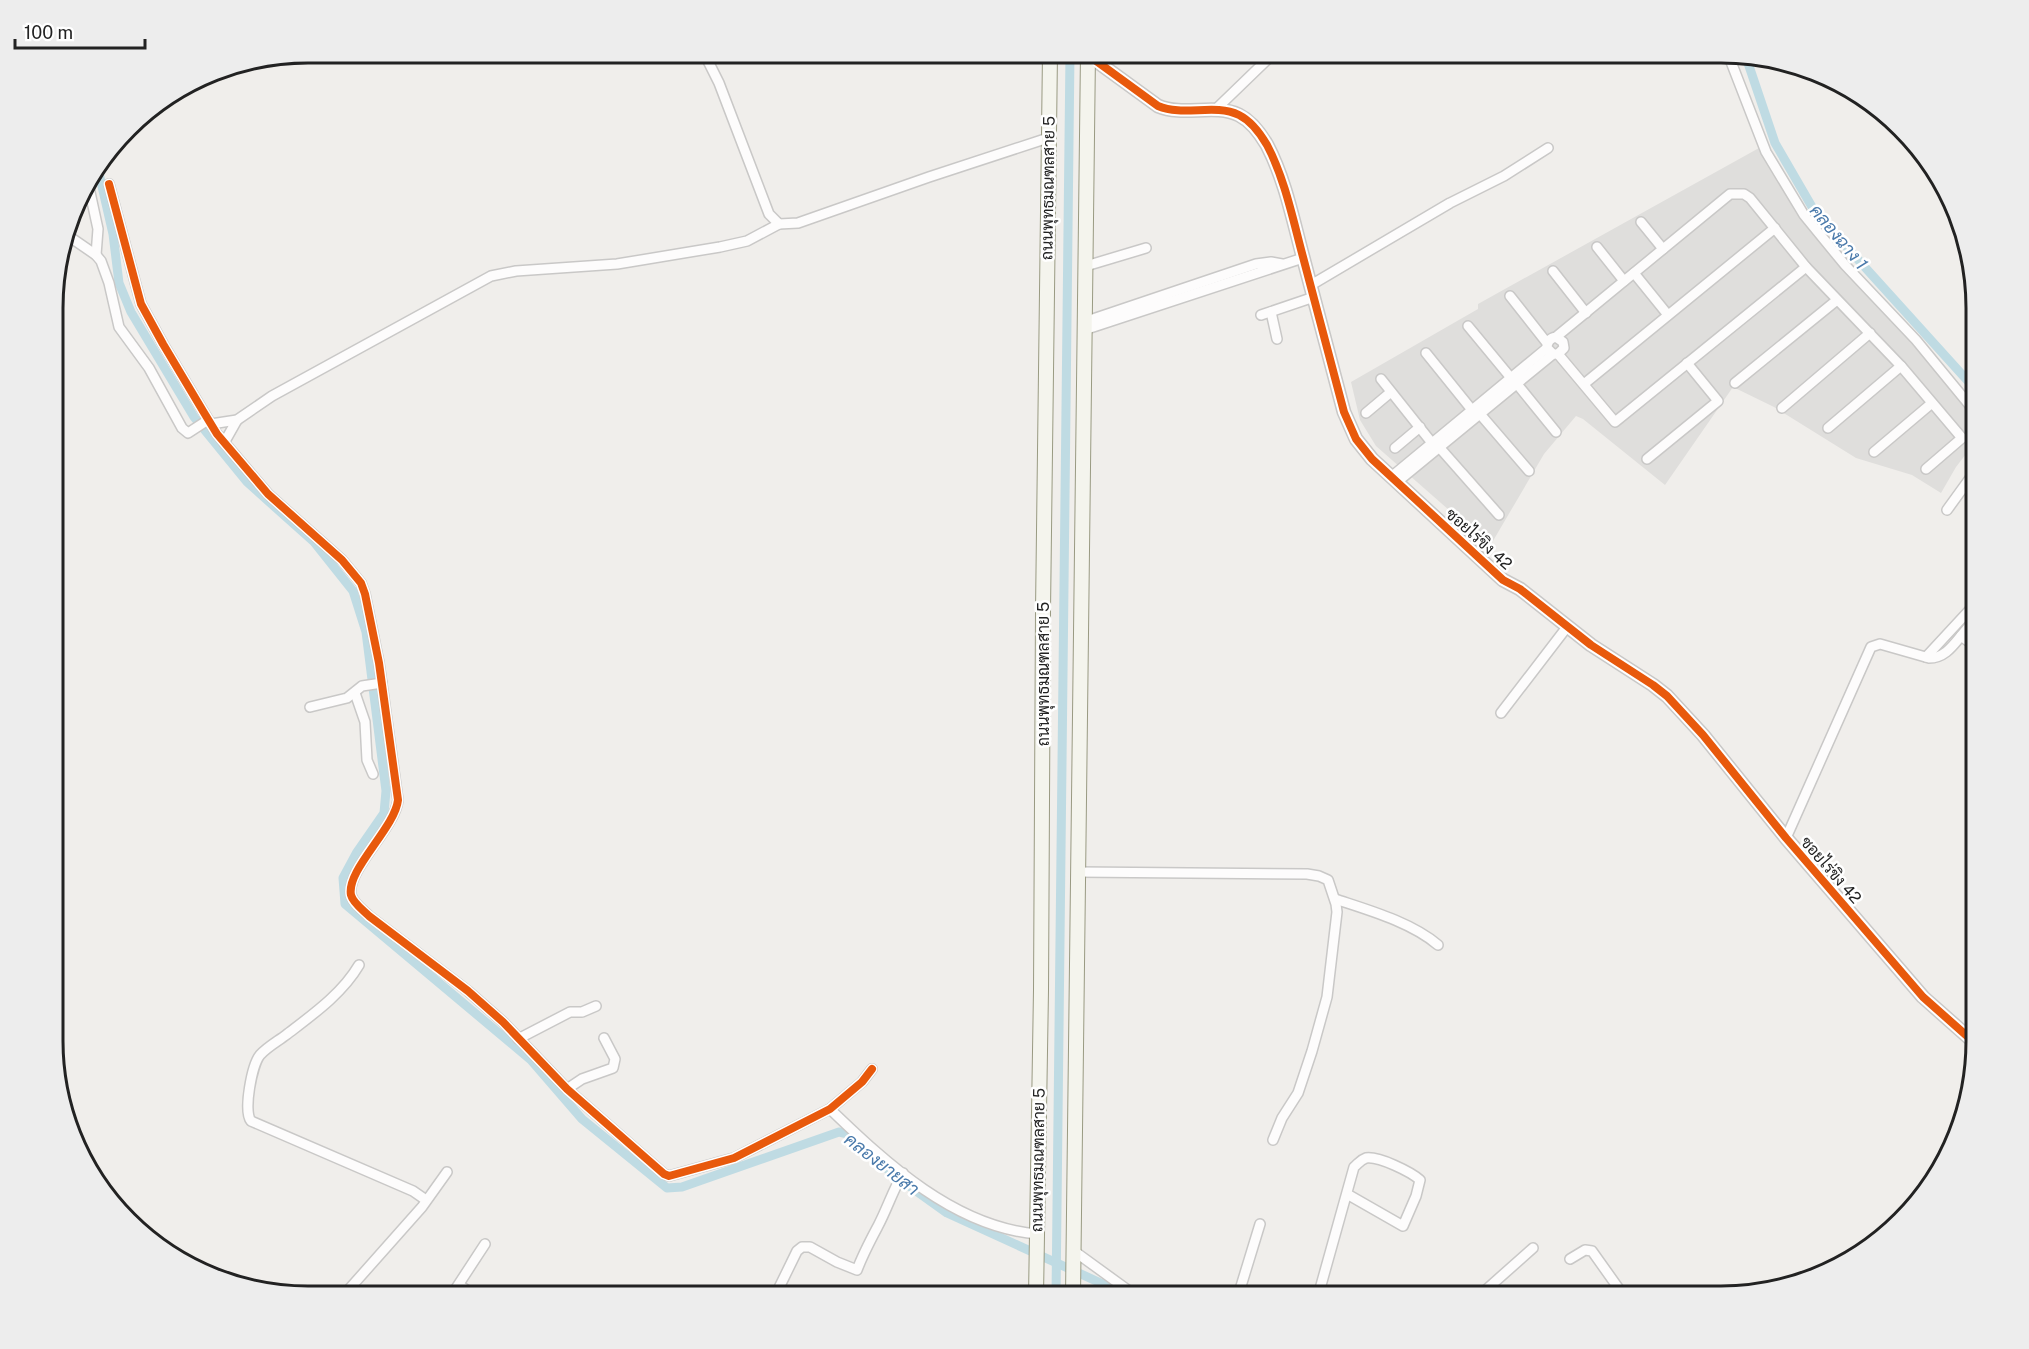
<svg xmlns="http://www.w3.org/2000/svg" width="2029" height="1349" font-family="'Public Sans',Sarabun,sans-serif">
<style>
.residential{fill:#dfdedc}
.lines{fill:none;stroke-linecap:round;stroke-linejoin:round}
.canal{stroke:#bfdbe3;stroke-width:9}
.minor-casing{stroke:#c9c8c7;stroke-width:12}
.tertiary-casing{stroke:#c9c8c7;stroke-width:15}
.secondary-casing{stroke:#999a82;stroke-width:16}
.minor{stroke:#fdfcfc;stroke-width:9}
.tertiary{stroke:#fdfcfc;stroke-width:12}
.secondary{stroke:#f4f4ed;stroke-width:14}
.cycleway-casing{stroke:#fff;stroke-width:11}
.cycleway{stroke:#e8590c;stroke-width:8}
.labels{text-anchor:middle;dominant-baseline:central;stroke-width:5;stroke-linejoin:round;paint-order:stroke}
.street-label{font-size:16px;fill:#222;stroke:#fff}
.water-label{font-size:18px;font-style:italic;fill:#4a7aab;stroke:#fff}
.rim{fill:none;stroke:#222;stroke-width:3}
</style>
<rect width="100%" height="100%" fill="#f0eeeb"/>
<polygon class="residential" points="1759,148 1796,213 1852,279 1914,343 1976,418 1976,441 1956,467 1941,493 1912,475 1856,458 1774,407 1733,387 1665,485 1583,419 1576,416 1544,454 1490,546 1376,446 1360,420 1351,382 1478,309 1478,304"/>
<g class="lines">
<g class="canal">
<polyline points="1746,57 1775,143 1815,212 1976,390"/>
<polyline points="98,169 113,234 119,283 131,312 194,417 247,482 314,542 353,591 366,632 386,791 384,813 357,852 343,878 345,904 531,1060 582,1119 667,1188 682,1187 839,1132 848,1134 894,1175 947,1213 1105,1285 1121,1296"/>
<polyline points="1056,1296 1070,53"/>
</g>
<defs>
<g id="minor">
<polyline points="704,53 719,83 769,214 779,224 798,223 929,177 1048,138"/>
<polyline points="1728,54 1766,152 1804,215 1845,265 1916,340 1976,413"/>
<polyline points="1214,111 1274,53"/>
<polyline points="88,183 98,229 96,255"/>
<path d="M109 184 141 304 163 344 203 411 217 434 268 494 342 560 361 583 365 594 379 663 398 800C395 828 346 870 351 895 353 903 363 910 369 916L468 991 503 1022 567 1089 664 1174 669 1176 734 1158 830 1109 862 1082 872 1069"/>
<polyline points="1641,222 1663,249"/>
<polyline points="67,235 96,255 101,261 109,283 119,327 149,368 182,428 188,433 208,420"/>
<polyline points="1597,247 1624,281"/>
<polyline points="1086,266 1146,248"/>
<polyline points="1553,271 1586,313"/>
<polyline points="1634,273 1668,315"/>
<polyline points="1311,285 1450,203 1504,176 1548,148"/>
<polyline points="1510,296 1547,343"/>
<polyline points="1271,312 1277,339"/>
<polyline points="1261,315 1314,297"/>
<polyline points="1084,322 1256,264 1271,262 1282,264"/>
<polyline points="1468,326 1511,378"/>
<polyline points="1084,330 1303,258"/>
<path d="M1556 337 1563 342 1564 348 1558 354H1553L1547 348C1547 342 1550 338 1556 337L1730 194H1744L1750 198 1806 267 1901 366 1962 438 1926 469"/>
<polyline points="1426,353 1472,410"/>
<polyline points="1558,354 1615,422 1806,267"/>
<polyline points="1381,379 1432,443"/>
<polyline points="1735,383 1837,300"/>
<polyline points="1517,384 1556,432"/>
<polyline points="1584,384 1775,228"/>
<polyline points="1782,408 1870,333"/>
<polyline points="1366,413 1391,392"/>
<polyline points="1480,414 1529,471"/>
<polyline points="211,424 237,420 272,396 491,276 516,271 617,264 720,247 747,241 779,224"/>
<polyline points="1828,428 1901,366"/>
<polyline points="224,443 237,420"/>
<polyline points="1439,447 1499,515"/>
<polyline points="1395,448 1420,427"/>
<polyline points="1874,452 1932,403"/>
<polyline points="1647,459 1718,401 1687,363"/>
<polyline points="1391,477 1547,348"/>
<polyline points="1397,482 1553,354"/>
<polyline points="1947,510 1976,470"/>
<polyline points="1961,636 1976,618"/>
<polyline points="1926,657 1976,603"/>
<polyline points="355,693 365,722 367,760 373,774"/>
<polyline points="310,707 347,698 362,686 382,683"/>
<polyline points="1501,713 1567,627"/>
<path d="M1786 838 1871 647 1880 644 1929 658C1944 658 1952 647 1961 636L1976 647"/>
<polyline points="1078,872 1307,874 1319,876 1328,880 1336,904 1337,912 1327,997 1312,1051 1298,1093 1282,1118 1273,1140"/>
<path d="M1335 899C1368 910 1411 922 1438 945"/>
<path d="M359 965C342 994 312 1015 286 1035 278 1041 267 1047 260 1055 252 1065 243 1111 251 1121L413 1191 426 1200"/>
<polyline points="518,1039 570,1012 582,1012 596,1006"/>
<polyline points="567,1089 582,1079 613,1068 615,1059 604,1038"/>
<path d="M830 1109C887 1164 955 1227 1037 1234"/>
<polyline points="1074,1251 1136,1296"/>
<polyline points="1570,1259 1585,1250 1592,1251 1624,1296"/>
<polyline points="459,1285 476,1296"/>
<polyline points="343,1296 422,1207 447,1172"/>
<polyline points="451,1296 485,1244"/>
<path d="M775 1296 797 1251 802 1247H810L837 1262 857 1270C863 1254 870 1241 878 1226 887 1209 893 1190 903 1173"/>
<polyline points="1238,1296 1260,1224"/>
<path d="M1318 1296 1354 1167C1358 1164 1360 1160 1366 1158 1379 1156 1411 1172 1420 1180L1416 1196 1403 1226 1347 1194"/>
<polyline points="1479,1296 1533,1248"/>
</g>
<path id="tertiary" d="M1088 55 1158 106C1184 117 1214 103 1239 115 1251 121 1260 133 1267 145 1285 179 1293 220 1303 257 1317 309 1330 360 1344 412L1356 439 1372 459 1503 580 1520 589 1591 645 1653 685 1667 696 1703 735 1786 838 1923 997 1976 1044"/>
<g id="secondary">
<polyline points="1036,1296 1041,990 1043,611 1050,53"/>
<polyline points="1073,1296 1088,53"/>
</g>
</defs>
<use href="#minor" class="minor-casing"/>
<use href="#tertiary" class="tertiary-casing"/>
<use href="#secondary" class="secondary-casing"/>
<use href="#minor" class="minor"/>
<use href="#tertiary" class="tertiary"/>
<use href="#secondary" class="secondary"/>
<defs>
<g id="cycleway">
<path d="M1088 55 1158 106C1184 117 1214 103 1239 115 1251 121 1260 133 1267 145 1285 179 1293 220 1303 257 1317 309 1330 360 1344 412L1356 439 1372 459 1503 580 1520 589 1591 645 1653 685 1667 696 1703 735 1786 838 1923 997 1976 1044"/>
<path d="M109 184 141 304 163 344 203 411 217 434 268 494 342 560 361 583 365 594 379 663 398 800C395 828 346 870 351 895 353 903 363 910 369 916L468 991 503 1022 567 1089 664 1174 669 1176 734 1158 830 1109 862 1082 872 1069"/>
</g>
</defs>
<use href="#cycleway" class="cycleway-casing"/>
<use href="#cycleway" class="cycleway"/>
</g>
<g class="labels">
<g class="street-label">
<text transform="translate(1048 188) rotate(-89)">ถนนพุทธมณฑลสาย 5</text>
<text transform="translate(1479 539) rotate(42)">ซอยไร่ขิง 42</text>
<text transform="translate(1043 674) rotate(-90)">ถนนพุทธมณฑลสาย 5</text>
<text transform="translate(1831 870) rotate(49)">ซอยไร่ขิง 42</text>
<text transform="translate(1038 1160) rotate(-89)">ถนนพุทธมณฑลสาย 5</text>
</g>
<g class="water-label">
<text transform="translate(1839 237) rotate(50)">คลองฉาง 1</text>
<text transform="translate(882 1164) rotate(38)">คลองยายสา</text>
</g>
</g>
<path d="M0 0H2029V1349H0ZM308 63H1721A245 245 0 0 1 1966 308V1041A245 245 0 0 1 1721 1286H308A245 245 0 0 1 63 1041V308A245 245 0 0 1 308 63Z" fill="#ededed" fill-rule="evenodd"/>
<path class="rim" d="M308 63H1721A245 245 0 0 1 1966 308V1041A245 245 0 0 1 1721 1286H308A245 245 0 0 1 63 1041V308A245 245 0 0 1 308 63Z"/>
<path d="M15 39v9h130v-9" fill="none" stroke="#222222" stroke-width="3"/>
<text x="24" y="39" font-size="18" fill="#222222" stroke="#ffffff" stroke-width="4.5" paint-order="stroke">100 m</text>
</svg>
